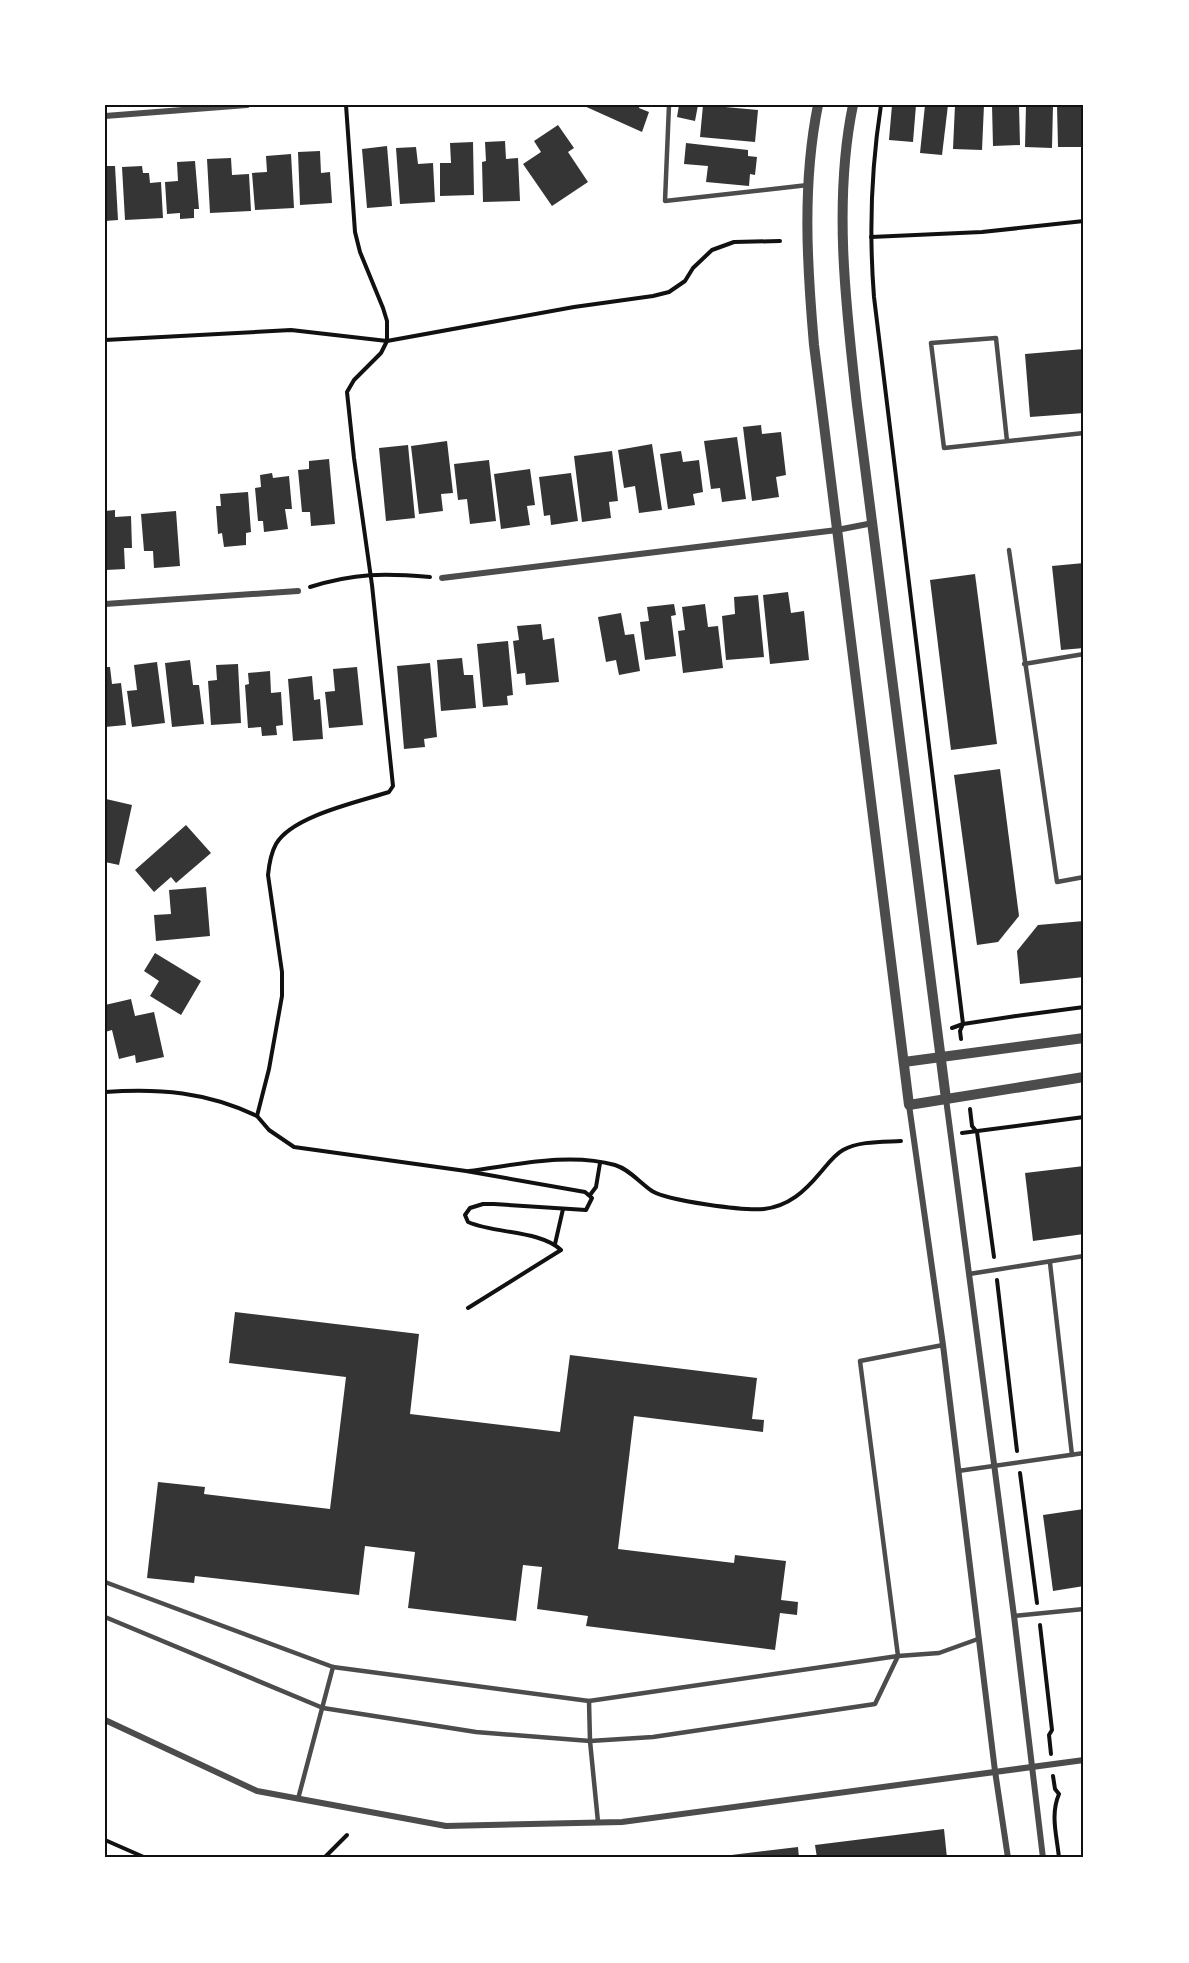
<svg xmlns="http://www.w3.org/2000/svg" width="1189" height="1963" font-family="Merriweather,serif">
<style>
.building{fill:#353535}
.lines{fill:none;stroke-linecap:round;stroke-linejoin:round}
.path{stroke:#111;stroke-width:4}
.service{stroke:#4c4c4c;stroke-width:4.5}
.minor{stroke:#4c4c4c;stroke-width:6}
.tertiary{stroke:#4c4c4c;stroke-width:10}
.neatline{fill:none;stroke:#111;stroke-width:2}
</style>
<rect width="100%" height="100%" fill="#fff"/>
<g class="building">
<polygon points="582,105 640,105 639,108 649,112 642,132"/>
<polygon points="679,105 698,105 695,121 677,117"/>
<polygon points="703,105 758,110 755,142 700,137"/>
<polygon points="892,105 916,105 913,142 889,140"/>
<polygon points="925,105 948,105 942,155 920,153"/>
<polygon points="955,105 984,105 982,150 953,149"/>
<polygon points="992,105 1019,105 1020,145 993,146"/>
<polygon points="1026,105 1053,105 1052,148 1025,147"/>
<polygon points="1057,105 1083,105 1083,147 1058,147"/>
<polygon points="558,125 574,148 568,152 588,182 552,206 523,164 541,152 534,141"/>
<polygon points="505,141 506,159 518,158 520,201 483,202 482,162 486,161 485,142"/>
<polygon points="473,142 474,195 440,196 440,163 451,163 450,143"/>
<polygon points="686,143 748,150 748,156 757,157 755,175 750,174 749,186 706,182 708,166 684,164"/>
<polygon points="387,146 392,206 367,208 362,149"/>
<polygon points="416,147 418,164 433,163 435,202 400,204 396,148"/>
<polygon points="320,151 321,173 330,172 332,203 300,205 298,152"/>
<polygon points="291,154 294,208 255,210 252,173 267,172 266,156"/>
<polygon points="231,158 232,175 249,174 251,211 210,213 207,159"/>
<polygon points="195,161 199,209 194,209 194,218 180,219 180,213 167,214 165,182 178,181 177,162"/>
<polygon points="105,166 115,166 118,220 105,221"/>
<polygon points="142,166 143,173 149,173 150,183 161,182 163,218 125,220 122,167"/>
<polygon points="1084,349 1084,413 1030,417 1025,354"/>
<polygon points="761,425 762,434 781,432 786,475 776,477 779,497 752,501 743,427"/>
<polygon points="737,437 746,499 722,502 720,488 711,489 704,441"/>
<polygon points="447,441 453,493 441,494 443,511 419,514 411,446"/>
<polygon points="652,444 662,510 639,513 635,486 624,488 618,450"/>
<polygon points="408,445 415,518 386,521 379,448"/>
<polygon points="612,451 618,501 609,502 611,518 582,522 574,456"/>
<polygon points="681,451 683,462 699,460 703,492 693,494 695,505 668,509 660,454"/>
<polygon points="329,459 335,524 311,526 310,512 302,512 298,470 309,469 309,461"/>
<polygon points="489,460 496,521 470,524 467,499 458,500 454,464"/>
<polygon points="530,469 535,505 527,506 530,525 501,529 494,474"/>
<polygon points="272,473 273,478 289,476 292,509 285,509 288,529 264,532 263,521 258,521 255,488 261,487 260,475"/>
<polygon points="571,473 578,521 551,525 550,515 544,516 539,477"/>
<polygon points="248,492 251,532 246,533 246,545 224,547 222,533 218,534 216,506 221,506 220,494"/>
<polygon points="115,510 115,517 131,516 132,548 124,548 125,569 106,570 105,511"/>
<polygon points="176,511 180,566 154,568 153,551 144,551 141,514"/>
<polygon points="1084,563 1084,648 1061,650 1052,566"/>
<polygon points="975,574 997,744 951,750 930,580"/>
<polygon points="788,592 791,613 804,611 809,660 770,664 763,595"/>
<polygon points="758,595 764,657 726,660 722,616 735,614 734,597"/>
<polygon points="674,604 676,615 671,616 676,656 645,660 640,622 649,621 647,607"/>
<polygon points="705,604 708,627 718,626 723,668 683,673 678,631 685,630 682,607"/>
<polygon points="621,613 625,635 634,634 640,671 619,675 616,660 606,662 598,617"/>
<polygon points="541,624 543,640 554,638 559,682 526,685 525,673 517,674 513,641 519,640 517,626"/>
<polygon points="508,641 513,695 507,696 508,705 483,707 477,644"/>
<polygon points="462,658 464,675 473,675 476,708 441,711 437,660"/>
<polygon points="190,660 193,685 199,685 204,724 172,727 165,663"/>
<polygon points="157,662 165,723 132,727 127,691 137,690 134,665"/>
<polygon points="430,663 437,737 424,739 425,747 404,749 397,666"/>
<polygon points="238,664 241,723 211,725 208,681 217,680 216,665"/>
<polygon points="105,667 110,667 112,684 121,683 126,725 105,727"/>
<polygon points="357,667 363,725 329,728 325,692 335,691 333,669"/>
<polygon points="270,671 271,693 281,692 283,725 276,726 277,735 262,736 261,727 248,728 245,685 249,684 248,673"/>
<polygon points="312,676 314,700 320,699 323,739 293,741 288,679"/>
<polygon points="1000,769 1019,916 998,942 977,945 954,775"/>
<polygon points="106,799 132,805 119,865 105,862"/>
<polygon points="186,825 211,853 176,883 171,877 154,892 135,870"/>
<polygon points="206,887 210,936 156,941 154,915 171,914 169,890"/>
<polygon points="1084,921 1084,977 1020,984 1017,951 1038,925"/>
<polygon points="155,953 201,981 181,1015 150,996 159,981 144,971"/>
<polygon points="131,999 135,1016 154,1012 164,1057 136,1063 135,1055 119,1059 112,1030 105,1032 105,1005"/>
<polygon points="1084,1166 1084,1234 1033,1241 1025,1173"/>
<polygon points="235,1312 419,1334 410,1414 560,1432 570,1355 757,1378 752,1419 764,1420 763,1432 634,1416 618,1549 734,1563 735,1555 786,1561 781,1600 798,1602 797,1615 780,1613 775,1650 586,1626 588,1616 537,1609 542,1567 523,1565 516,1621 408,1608 415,1552 365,1546 359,1595 195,1576 194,1583 147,1578 158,1482 205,1487 204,1494 330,1509 346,1377 229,1363"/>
<polygon points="1084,1509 1084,1586 1053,1591 1043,1515"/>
<polygon points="944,1829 947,1858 817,1858 815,1845"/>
<polygon points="798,1847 799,1858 715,1858 715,1857"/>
</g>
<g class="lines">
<g class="path">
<path d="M881 105C871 169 869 233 874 297L963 1024 960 1031 961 1039"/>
<polyline points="871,237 982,232 1084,221"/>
<polyline points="105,340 291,330 387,341 387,321 383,308 360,252 355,232 346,105"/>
<path d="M310 587C355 573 384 573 430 577"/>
<polyline points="952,1028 963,1024 1016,1016 1084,1007"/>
<path d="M105 1092C159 1088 207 1092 257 1116L269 1069 282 996V972L268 875C269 865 271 853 276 844 292 816 358 802 389 792L393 786 372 585 354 458 347 392 354 380 381 353 387 341 574 307 653 296 669 292 685 281 693 268 712 250 734 242 780 241"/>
<polyline points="970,1109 972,1126 977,1132 994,1257"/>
<path d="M257 1116 269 1130 294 1147 466 1171 585 1192 592 1198 586 1210 494 1204H483L470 1208 465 1215 468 1222C495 1234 540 1230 561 1250L468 1308"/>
<polyline points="962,1133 1084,1117"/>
<path d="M469 1171C516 1165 569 1152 615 1165 629 1169 640 1183 652 1191 668 1201 745 1211 764 1209 789 1206 805 1191 820 1173 827 1165 834 1155 843 1150 859 1141 882 1142 901 1141"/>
<polyline points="590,1195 596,1187 600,1163"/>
<polyline points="555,1244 563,1209"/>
<polyline points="997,1280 1017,1451"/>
<polyline points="1020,1473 1037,1603"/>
<polyline points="1040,1625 1052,1730 1049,1735 1051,1754"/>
<path d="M1053 1776 1055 1789 1059 1794C1050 1815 1057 1836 1059 1858"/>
<polyline points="105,1840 146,1858"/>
<polyline points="324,1858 347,1835"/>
</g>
<g class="service">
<polyline points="669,105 665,201 808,185"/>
<polyline points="1007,441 996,338 931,343 944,448 1084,433"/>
<polyline points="1009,550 1057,882 1084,877"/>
<polyline points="1024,664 1084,654"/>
<polyline points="1050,1263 1072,1455"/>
<polyline points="969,1274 1084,1256"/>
<polyline points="958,1471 1084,1453"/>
<polyline points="105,1582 333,1667 589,1701 898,1656 939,1653 978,1639"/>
<polyline points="1014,1616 1084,1609"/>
<polyline points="105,1617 323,1708 476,1732 590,1741 653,1737 875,1704 898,1656 860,1361 943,1345"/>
<polyline points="589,1701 590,1741 598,1822"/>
<polyline points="298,1799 333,1667"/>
</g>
<g class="minor">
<polyline points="105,116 247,105"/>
<polyline points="442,578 837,530 873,523"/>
<polyline points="105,604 298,591"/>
<polyline points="946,1099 1014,1616 1043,1858"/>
<polyline points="909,1105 943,1345 995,1771 1008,1858"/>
<polyline points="105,1720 257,1791 446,1826 622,1822 1084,1760"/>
</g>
<g class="tertiary">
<path d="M818 105C802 184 807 265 814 345L909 1105 1084 1077"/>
<path d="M853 105C833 201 846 308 857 405L946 1099"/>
<polyline points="904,1062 1084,1038"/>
</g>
</g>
<rect width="1189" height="1963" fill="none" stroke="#ffffff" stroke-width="213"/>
<rect x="106" y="106" width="976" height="1750" class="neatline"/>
</svg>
